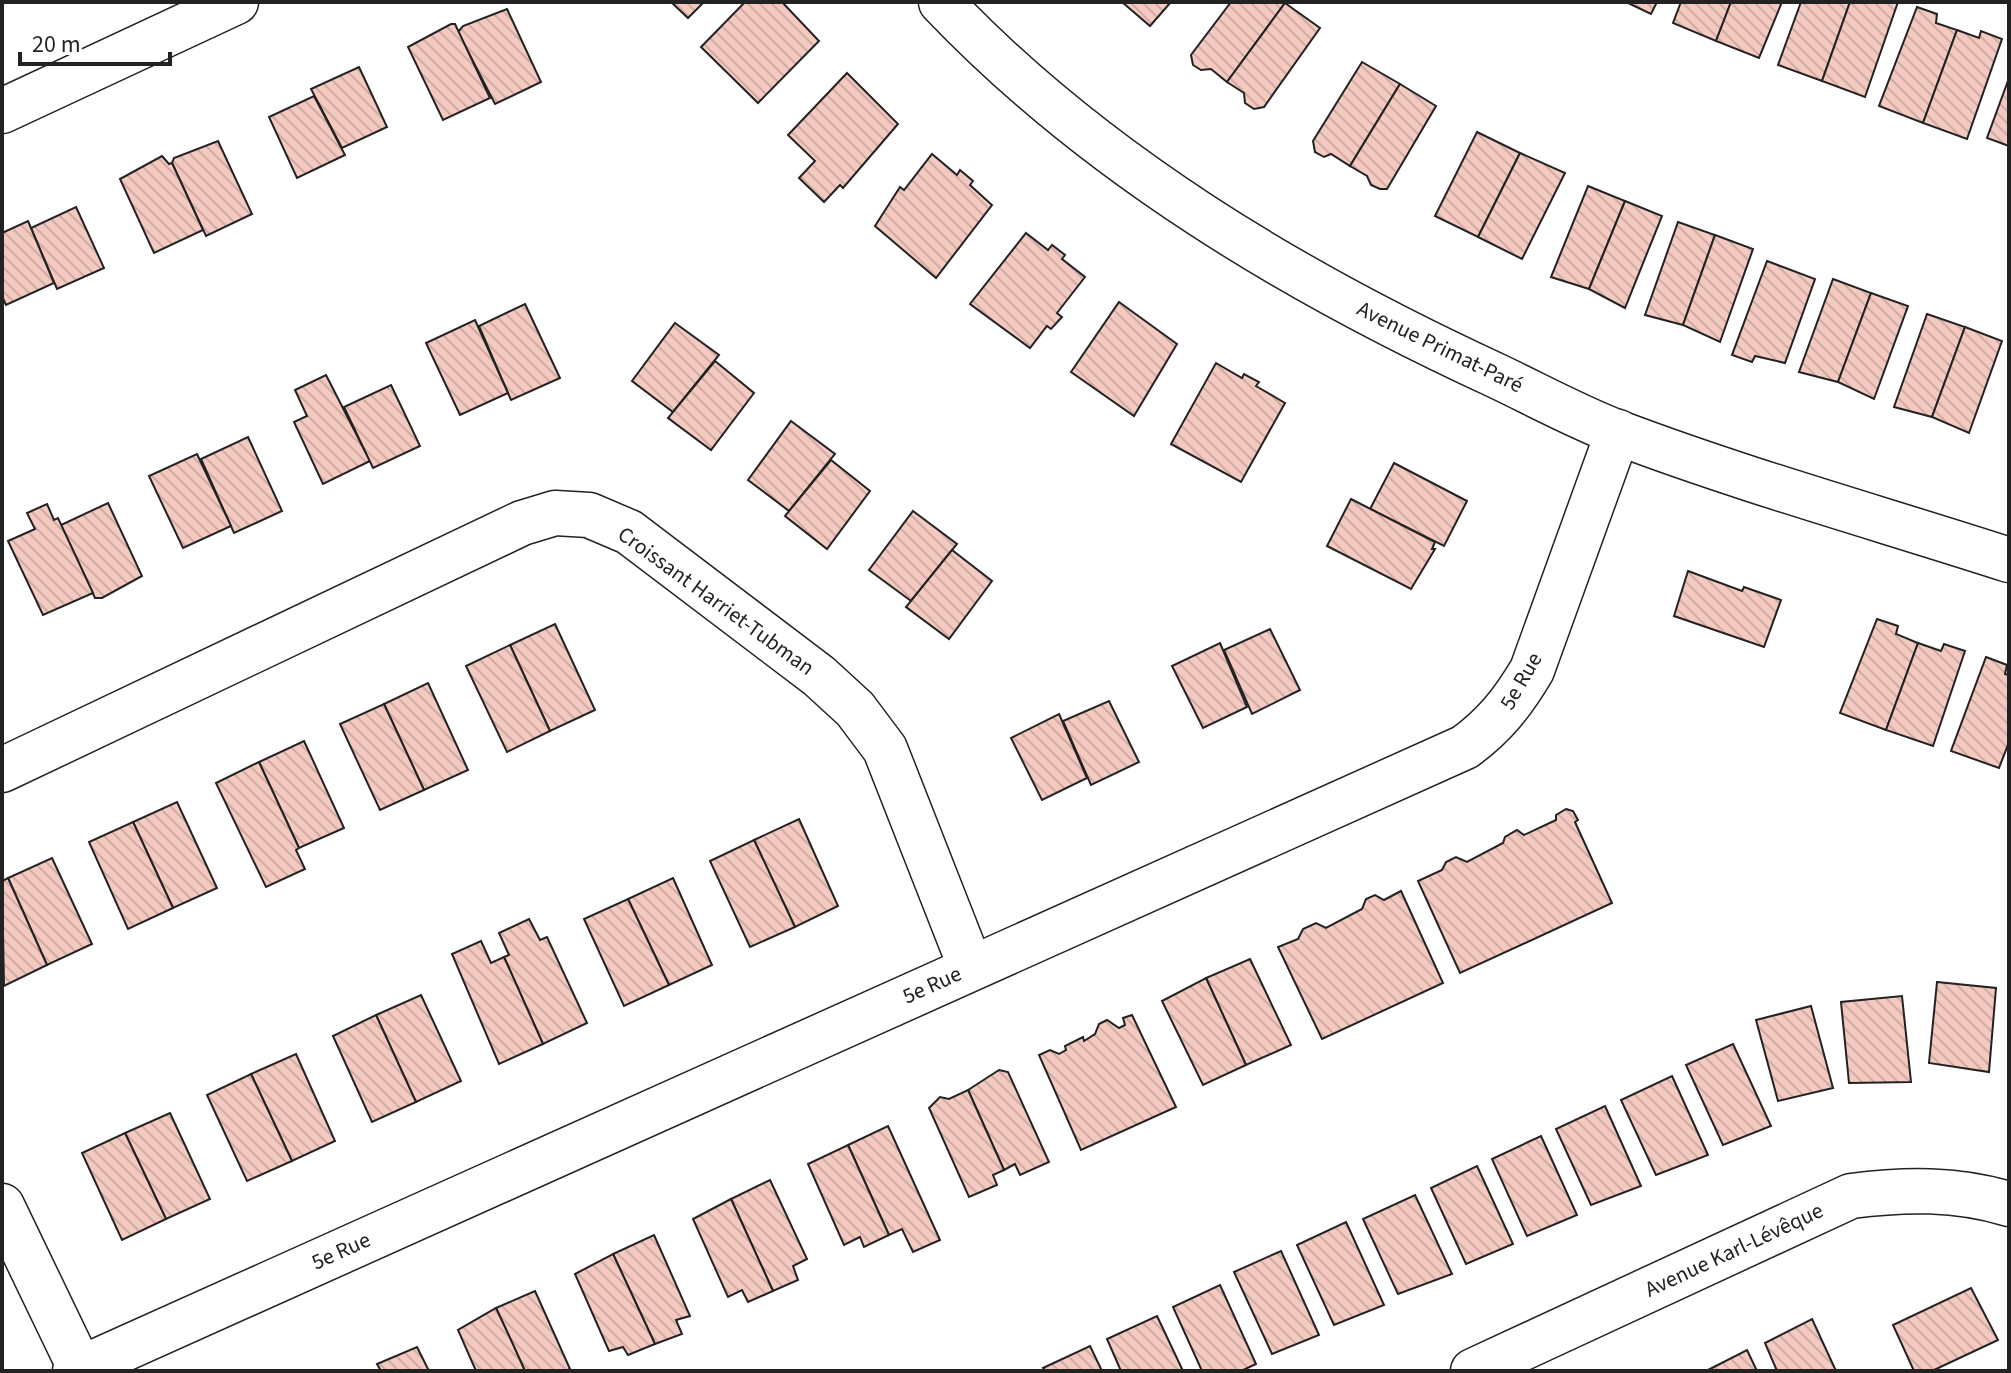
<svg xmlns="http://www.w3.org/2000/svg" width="2011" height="1373" font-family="'Source Sans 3',sans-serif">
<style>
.building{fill:url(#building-back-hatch);stroke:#222;stroke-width:2}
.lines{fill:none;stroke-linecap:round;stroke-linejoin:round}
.minor-casing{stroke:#222;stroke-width:47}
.minor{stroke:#fff;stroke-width:44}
.labels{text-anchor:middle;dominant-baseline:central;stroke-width:6;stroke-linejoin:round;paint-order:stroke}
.street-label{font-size:22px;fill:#222;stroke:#fff}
</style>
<defs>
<pattern id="building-back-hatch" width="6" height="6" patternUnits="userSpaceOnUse" patternTransform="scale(2)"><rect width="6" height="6" fill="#f3c9c0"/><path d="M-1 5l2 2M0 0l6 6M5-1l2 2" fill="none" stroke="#d0aca5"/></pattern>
</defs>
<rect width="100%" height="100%" fill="#fff"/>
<g class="building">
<polygon points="671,2 704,2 688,18"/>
<polygon points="745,2 782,2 819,41 758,103 701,47"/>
<polygon points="1122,2 1171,2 1150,26"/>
<polygon points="1231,2 1285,3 1227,82 1211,69 1201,70 1193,65 1191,55"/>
<polygon points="1626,2 1657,2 1651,14"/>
<polygon points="1681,2 1731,2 1716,41 1673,23"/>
<polygon points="1731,2 1782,2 1759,58 1716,41"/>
<polygon points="1801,2 1850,2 1822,81 1778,65"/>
<polygon points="1850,2 1898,2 1865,97 1822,81"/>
<polygon points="1285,3 1320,28 1264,107 1254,109 1245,103 1244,93 1227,82"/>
<polygon points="1917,7 1937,14 1936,23 1957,30 1923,123 1879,106"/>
<polygon points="507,9 541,82 495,104 458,32 463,26"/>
<polygon points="451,24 455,24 490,98 443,120 408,47"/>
<polygon points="1957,30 1979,38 1981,31 2002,39 1967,139 1923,123"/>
<polygon points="1362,62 1400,84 1350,166 1331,154 1324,157 1315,152 1313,141"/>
<polygon points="359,67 387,127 342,148 311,89"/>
<polygon points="847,73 898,124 843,188 840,185 824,202 799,178 815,161 788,135"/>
<polygon points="2009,78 2009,146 1987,138"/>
<polygon points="1400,84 1436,106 1387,189 1380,189 1371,185 1367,176 1350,166"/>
<polygon points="314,96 345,155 297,178 269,117"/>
<polygon points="1477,132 1520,153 1478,237 1435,216"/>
<polygon points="218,141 252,214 206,236 172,163 174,158"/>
<polygon points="1520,153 1565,173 1522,259 1478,237"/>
<polygon points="932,154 957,175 960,170 973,181 970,185 992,205 936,278 875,226 900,187 904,190"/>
<polygon points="162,156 169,164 172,163 203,230 154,253 120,179"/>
<polygon points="1588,186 1625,201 1589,289 1551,277"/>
<polygon points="1625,201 1662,216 1625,308 1589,289"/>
<polygon points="76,207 104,268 57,289 31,228"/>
<polygon points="28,221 54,283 6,305 2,296 2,233"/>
<polygon points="1678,222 1715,235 1683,325 1645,315"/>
<polygon points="1026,233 1048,250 1052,245 1065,255 1062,259 1085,277 1057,313 1062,317 1051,329 1047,326 1030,348 970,304"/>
<polygon points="1715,235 1753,249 1720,342 1683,325"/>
<polygon points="1767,261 1815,279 1785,363 1755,356 1752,362 1732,355"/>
<polygon points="1833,279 1871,293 1838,382 1799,372"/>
<polygon points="1871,293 1908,306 1874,399 1838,382"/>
<polygon points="1119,302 1177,344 1134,416 1071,372"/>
<polygon points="525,304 560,378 511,400 479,326"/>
<polygon points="1927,314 1965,327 1932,417 1894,407"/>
<polygon points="475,320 508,393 460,415 426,343"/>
<polygon points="675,323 719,355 673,412 632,381"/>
<polygon points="1965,327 2002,341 1969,433 1932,417"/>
<polygon points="715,361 754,393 711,450 668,418"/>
<polygon points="1216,363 1242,378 1244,374 1259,382 1256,386 1285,403 1241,482 1171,444"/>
<polygon points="326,375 370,461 323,484 294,422 307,416 295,390"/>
<polygon points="391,385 420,446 373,468 344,407"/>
<polygon points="791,421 835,454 789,511 748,480"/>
<polygon points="248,437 282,511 234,533 201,459"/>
<polygon points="197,454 231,526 183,548 149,476"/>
<polygon points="831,460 870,491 827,549 785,516"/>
<polygon points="1394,463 1467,501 1444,546 1370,509"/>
<polygon points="1351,499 1435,542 1432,549 1435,549 1411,589 1327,546"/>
<polygon points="108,503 142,576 102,598 95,598 61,525"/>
<polygon points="47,504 54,520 58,518 93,593 43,615 8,541 35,529 27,513"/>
<polygon points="913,511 957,544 911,601 869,570"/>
<polygon points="952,550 992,581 949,639 906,607"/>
<polygon points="1688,571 1742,591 1744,587 1781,600 1764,647 1674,616"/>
<polygon points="1877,619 1898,626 1896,634 1918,643 1886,730 1840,713"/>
<polygon points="555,624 595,710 550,731 510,645"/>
<polygon points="1270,629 1300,690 1252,714 1224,650"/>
<polygon points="1220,643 1247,707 1203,728 1172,666"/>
<polygon points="1918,643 1941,651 1944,644 1965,651 1933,746 1886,730"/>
<polygon points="510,645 550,731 507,752 466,666"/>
<polygon points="1986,657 2007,665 2005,674 2009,675 2009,742 1999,768 1951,751"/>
<polygon points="428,683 468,770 424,790 384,704"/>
<polygon points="1109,701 1139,762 1091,785 1063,721"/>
<polygon points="384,704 424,790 380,810 340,724"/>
<polygon points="1059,714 1087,778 1042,800 1011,738"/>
<polygon points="304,741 344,828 299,848 259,762"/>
<polygon points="259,762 299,848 296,850 305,869 266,887 216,783"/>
<polygon points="177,802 217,888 173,908 133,822"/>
<polygon points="1566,809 1573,811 1578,820 1575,822 1612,903 1460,973 1418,881 1442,870 1446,862 1456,857 1467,862 1503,843 1505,837 1517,830 1524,835 1556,820 1556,815"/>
<polygon points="799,819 838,906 795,927 754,840"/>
<polygon points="133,822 173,908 128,929 89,842"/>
<polygon points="754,840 795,927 750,947 710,861"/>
<polygon points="52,858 92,944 47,965 8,878"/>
<polygon points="8,878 47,965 4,986 2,881"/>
<polygon points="673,878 712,965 669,985 628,899"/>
<polygon points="1401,891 1443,983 1322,1039 1278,947 1298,939 1303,929 1316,923 1326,928 1362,909 1366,899 1375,895 1384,900"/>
<polygon points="628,899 669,985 624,1006 584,919"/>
<polygon points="529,919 540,940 547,937 587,1023 543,1044 504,957 509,955 499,933"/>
<polygon points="481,941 491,963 504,957 543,1044 499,1064 452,954"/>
<polygon points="1250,959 1291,1045 1246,1065 1206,978"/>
<polygon points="1206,978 1246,1065 1203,1085 1162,1001"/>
<polygon points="1937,982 1996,988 1989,1072 1929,1063"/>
<polygon points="421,995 461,1081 416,1102 376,1015"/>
<polygon points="1902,996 1911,1082 1849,1083 1841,1002"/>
<polygon points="1811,1006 1833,1088 1778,1101 1756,1020"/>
<polygon points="376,1015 416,1102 372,1122 333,1036"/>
<polygon points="1132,1015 1176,1107 1081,1150 1039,1055 1050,1050 1059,1054 1066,1050 1065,1046 1083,1037 1084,1041 1095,1034 1099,1024 1107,1020 1119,1028 1125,1025 1123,1018"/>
<polygon points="1733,1044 1771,1126 1723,1145 1686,1065"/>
<polygon points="296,1054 335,1141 292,1161 251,1074"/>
<polygon points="999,1070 1008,1072 1049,1162 1020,1175 1015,1164 1004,1170 968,1090"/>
<polygon points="251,1074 292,1161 247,1181 207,1095"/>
<polygon points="1672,1076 1708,1155 1656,1175 1621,1100"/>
<polygon points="968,1090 1004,1170 993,1175 997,1185 969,1197 929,1108 940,1097 949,1099"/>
<polygon points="1605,1106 1641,1186 1591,1205 1556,1129"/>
<polygon points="170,1113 210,1199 166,1219 125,1133"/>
<polygon points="888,1126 940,1240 913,1252 902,1229 889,1235 848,1145"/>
<polygon points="125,1133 166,1219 122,1240 82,1153"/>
<polygon points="1541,1136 1577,1215 1527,1236 1492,1159"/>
<polygon points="848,1145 889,1235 864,1247 860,1237 844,1245 808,1164"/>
<polygon points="1477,1166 1513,1244 1466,1264 1431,1188"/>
<polygon points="770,1180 807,1259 793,1266 798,1280 773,1291 731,1199"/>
<polygon points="1415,1195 1452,1274 1398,1294 1363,1219"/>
<polygon points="731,1199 773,1291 748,1302 742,1290 728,1297 693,1219"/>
<polygon points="1346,1222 1384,1305 1334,1325 1297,1245"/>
<polygon points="654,1235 690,1316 676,1320 682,1334 655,1344 613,1254"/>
<polygon points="1281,1251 1319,1335 1272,1354 1234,1272"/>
<polygon points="613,1254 655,1344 628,1355 623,1347 609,1351 575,1274"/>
<polygon points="1220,1285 1256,1364 1241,1371 1202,1371 1173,1307"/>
<polygon points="1971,1288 1998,1340 1932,1371 1914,1371 1893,1325"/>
<polygon points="535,1291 570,1369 565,1371 525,1371 496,1308"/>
<polygon points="496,1308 511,1340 525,1371 476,1371 458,1330"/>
<polygon points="1157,1316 1183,1371 1121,1371 1107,1339"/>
<polygon points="1812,1319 1836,1371 1777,1371 1765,1343"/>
<polygon points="1090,1346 1102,1371 1045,1371 1043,1368"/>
<polygon points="417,1347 429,1371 381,1371 377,1364"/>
<polygon points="1747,1350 1757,1371 1706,1371"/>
</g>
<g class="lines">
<defs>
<g id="minor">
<path d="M941 2C1095 164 1295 283 1497 376 1537 395 1577 417 1619 433 1746 481 1879 518 2009 560"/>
<polyline points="2,111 236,2"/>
<polyline points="2,770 522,523 555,513 589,515 629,532 819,676 855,709 885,749 971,968"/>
<polyline points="2,1206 80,1368"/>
<path d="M75 1371 1465 747C1495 725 1513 702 1532 670L1618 432"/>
<path d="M1473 1371 1851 1196C1905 1189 1956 1188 2009 1204"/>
</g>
</defs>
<use href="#minor" class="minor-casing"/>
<use href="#minor" class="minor"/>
</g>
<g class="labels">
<g class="street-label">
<text transform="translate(1440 347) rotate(26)">Avenue Primat-Paré</text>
<text transform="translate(716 601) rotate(36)">Croissant Harriet-Tubman</text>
<text transform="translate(1521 681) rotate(-60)">5e Rue</text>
<text transform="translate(932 985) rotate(-24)">5e Rue</text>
<text transform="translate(1734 1250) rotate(-25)">Avenue Karl-Lévêque</text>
<text transform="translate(341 1251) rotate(-24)">5e Rue</text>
</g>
</g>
<rect width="2011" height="1373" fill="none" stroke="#222222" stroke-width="8"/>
<path d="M20 52v12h150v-12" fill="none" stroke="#222222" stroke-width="4"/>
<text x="32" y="52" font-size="24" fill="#222222" stroke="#ffffff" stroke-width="6" paint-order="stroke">20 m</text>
</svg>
